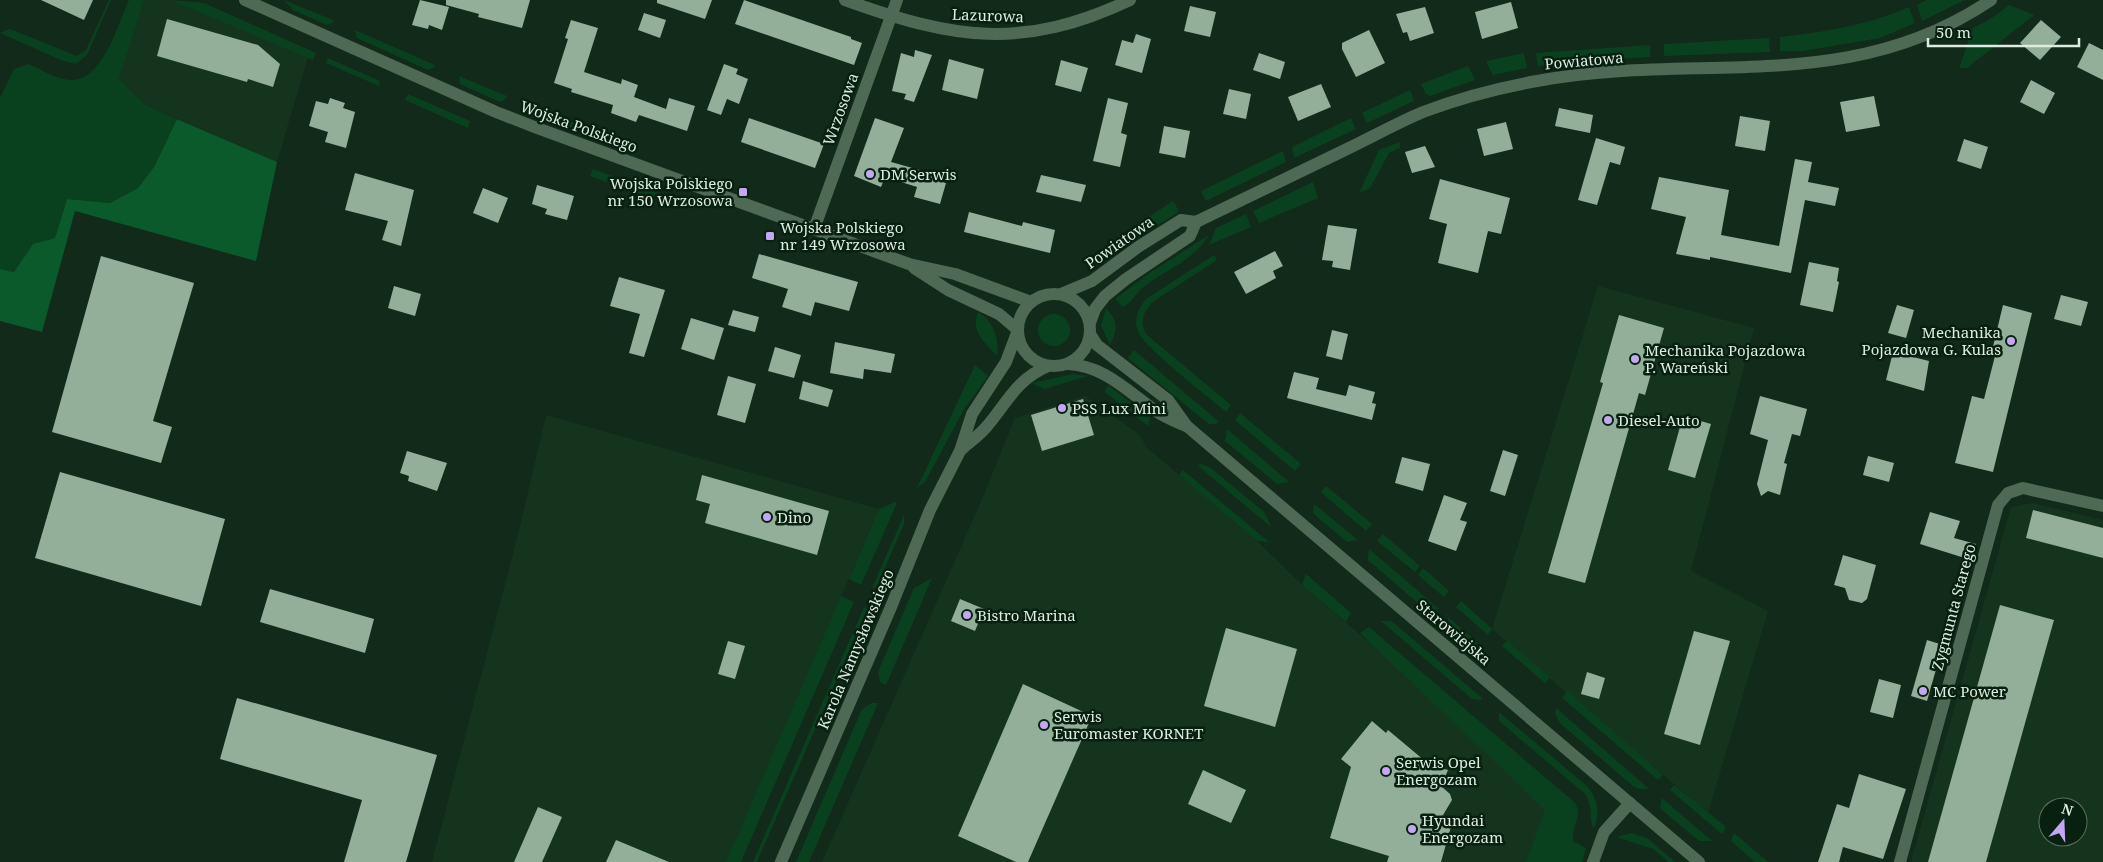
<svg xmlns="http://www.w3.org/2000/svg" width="2103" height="862" font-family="'Noto Serif',serif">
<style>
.built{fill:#15341e;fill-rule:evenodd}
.green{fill:#09411f}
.forest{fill:#0b5a2c}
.building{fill:#93af99}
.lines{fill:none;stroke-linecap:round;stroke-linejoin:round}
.minor{stroke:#4e6954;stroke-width:12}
.poi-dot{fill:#c4a7f1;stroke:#08200f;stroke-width:2}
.labels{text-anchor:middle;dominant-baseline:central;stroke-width:5;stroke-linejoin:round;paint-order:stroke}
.street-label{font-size:15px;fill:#ddece0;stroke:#08200f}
.poi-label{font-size:15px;fill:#ddece0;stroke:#08200f;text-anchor:start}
</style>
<rect width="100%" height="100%" fill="#122a19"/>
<g class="built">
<polygon points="144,0 170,0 308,57 277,162 144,104 119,79"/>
<polygon points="1598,286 1754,328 1691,571 1768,611 1708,813 1492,629"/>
<polygon points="1085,396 1140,435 1146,447 1257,541 1302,585 1574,818 1562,862 822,862 983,497 1015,418"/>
<polygon points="546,415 879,509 726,862 432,862 517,539"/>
<path d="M2033 503 2103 520V862H1911L2011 507ZM2048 807H2078V837H2048Z"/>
</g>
<g class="green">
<polygon points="109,0 111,0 87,55 76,64 63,61 0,33 10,29 77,56 86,50"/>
<path d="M129 0H144L119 79 144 104 177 119 154 167 138 188 110 203 67 199 55 238 33 244 14 272 0 269V98L14 69 29 64C42 70 57 80 72 80 103 80 118 24 129 0Z"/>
<polygon points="170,0 204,3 316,53 313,60"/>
<polygon points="284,0 333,20 332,23 327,25 293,10"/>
<polygon points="1927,0 1965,0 1922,21 1917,5"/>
<polygon points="2009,5 2034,15 1967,68 1959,68 1973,28 1992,18"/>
<path d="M1909 7 1915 23 1880 38 1803 51H1780V37C1824 32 1869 25 1909 7Z"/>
<polygon points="355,30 435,65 434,67 428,70 357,38"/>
<polygon points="1769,38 1770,52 1664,56 1664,44"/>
<polygon points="1650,45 1650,57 1580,61 1538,66 1536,53"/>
<polygon points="1524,53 1527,68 1493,75 1486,61"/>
<polygon points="328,58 380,81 379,86 326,63"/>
<polygon points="1468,66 1475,80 1430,96 1426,94 1421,84"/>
<polygon points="459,76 507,96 506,99 500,102 460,84"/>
<polygon points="1410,90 1414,101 1367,123 1362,113"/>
<polygon points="408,94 470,121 468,128 405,100"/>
<polygon points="556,116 632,144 626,149 558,124"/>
<polygon points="1351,118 1356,129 1294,158 1292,147"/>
<polygon points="1400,142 1400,148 1389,153 1370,188 1359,193 1379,150"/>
<polygon points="1283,151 1286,162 1206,201 1201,191"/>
<polygon points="593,169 678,200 676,207 590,176"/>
<polygon points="1313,182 1318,198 1259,223 1253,211"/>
<polygon points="1173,201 1178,209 1177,213 1143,234 1137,233 1133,227"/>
<polygon points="1246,214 1251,227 1209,245 1216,228"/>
<polygon points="1122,234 1125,246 1091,270 1087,262 1089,258"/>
<path d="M1209 235C1192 262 1166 269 1142 288 1135 294 1132 303 1123 307L1115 299 1151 272Z"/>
<path d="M1214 255 1217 260 1154 301C1144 311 1139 320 1146 334L1231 405 1226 412C1209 397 1143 347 1138 331 1133 319 1139 308 1146 299Z"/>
<path d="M1106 308C1118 321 1118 329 1110 345L1101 326Z"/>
<path d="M978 312C993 321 1000 339 997 356 985 342 970 332 978 312Z"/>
<circle cx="1054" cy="330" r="16"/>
<polygon points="1134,350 1218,421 1216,424 1209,424 1128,358"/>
<polygon points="975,365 988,376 963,411 925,482 917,488"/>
<polygon points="1073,374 1088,376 1044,389 1032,383"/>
<polygon points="1108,385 1150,418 1148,426 1105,392"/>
<polygon points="1240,413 1301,464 1295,471 1235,420"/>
<polygon points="1227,429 1289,482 1277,484 1225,441"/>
<polygon points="1202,464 1211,468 1264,512 1272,528 1197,465"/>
<polygon points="1183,470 1269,542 1257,541 1179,475"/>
<polygon points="1326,486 1372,524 1366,531 1321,492"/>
<polygon points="895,502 897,503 861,585 849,579 879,509"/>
<polygon points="1314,504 1358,540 1347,542 1316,516 1313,512"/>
<polygon points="904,515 904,524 876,588 872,588"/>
<polygon points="1383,534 1420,566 1415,572 1377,541"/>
<polygon points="1369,549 1439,609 1427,611 1368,560"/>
<polygon points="1423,568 1449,591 1444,597 1418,575"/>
<polygon points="1306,574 1351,613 1346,622 1302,585"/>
<polygon points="932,578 886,685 880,682 878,672 914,588"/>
<polygon points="841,596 854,602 741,862 726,862"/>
<polygon points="1461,601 1492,629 1488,635 1456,607"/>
<polygon points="864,607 868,608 757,862 753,862"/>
<polygon points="1448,617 1479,644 1468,645 1447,625"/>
<polygon points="1381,621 1390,621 1395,624 1482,698 1481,700 1472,699"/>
<path d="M1369 627 1574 802C1584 814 1571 827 1573 841L1586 848 1582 862H1526L1545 810 1360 633Z"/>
<polygon points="1507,641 1550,677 1545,683 1502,646"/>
<polygon points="1567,691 1663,775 1658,780 1562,698"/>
<polygon points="872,703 878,703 809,862 796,862 862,709"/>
<polygon points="1556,708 1649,789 1640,789 1634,787 1560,723 1555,714"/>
<path d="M1499 712 1588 787C1598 800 1600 812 1594 828 1588 820 1594 807 1585 794L1499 721Z"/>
<polygon points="1674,785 1726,827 1722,834 1670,790"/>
<polygon points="1662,798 1712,841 1699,841 1662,810 1660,806"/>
<polygon points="1631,833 1647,838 1675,862 1669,862 1653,849 1616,837"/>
<polygon points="1734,833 1768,862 1755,862 1731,841"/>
</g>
<polygon class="forest" points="177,119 277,162 256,261 75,211 42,332 0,321 0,269 14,272 33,244 55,238 67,199 110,203 138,188 154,167"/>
<g class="building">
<polygon points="41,0 93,0 84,20"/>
<polygon points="420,0 449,7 442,30 429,25 428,29 412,25"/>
<polygon points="446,0 530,0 522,28 478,17 479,14 446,5"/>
<polygon points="657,0 712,0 705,19 657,3"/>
<polygon points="744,0 851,37 851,39 862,43 854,65 735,24"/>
<polygon points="1511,2 1518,28 1482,39 1475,12"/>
<polygon points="1190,6 1216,12 1210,37 1184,31"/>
<polygon points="1425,7 1434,33 1410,41 1407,32 1403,33 1396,14"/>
<polygon points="644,13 666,20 660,38 638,30"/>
<polygon points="167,19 258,45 280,64 273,87 248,79 247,82 157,56"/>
<polygon points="571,20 598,28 584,72 621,84 622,79 638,85 634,97 666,109 669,98 695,106 687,131 639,115 636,122 611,113 613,105 571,92 572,89 554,83 568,39 565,38"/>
<polygon points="2041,20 2061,37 2040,60 2020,43"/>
<polygon points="1369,30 1385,63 1356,77 1342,49 1342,43"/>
<polygon points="1136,34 1151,39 1142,73 1115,65 1122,40 1133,43"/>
<polygon points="2089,43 2103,50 2103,80 2077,67"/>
<polygon points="915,50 932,55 914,102 904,99 906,94 892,91 901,53 914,57"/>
<polygon points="1259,53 1285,62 1280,79 1253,70"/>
<polygon points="949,59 984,69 977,99 942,90"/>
<polygon points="1061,60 1088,68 1081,92 1055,85"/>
<polygon points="724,64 738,69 736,74 748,79 739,104 727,99 721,115 707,110"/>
<polygon points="2031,80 2055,93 2044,114 2020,102"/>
<polygon points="1321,84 1331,107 1298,121 1288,97"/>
<polygon points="1229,89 1251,94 1246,119 1223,114"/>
<polygon points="1874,96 1880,126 1846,132 1840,102"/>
<polygon points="330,98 345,103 343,108 355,112 346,148 325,142 328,132 309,126 316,101 328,104"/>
<polygon points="1108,98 1128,103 1121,133 1127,135 1120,167 1093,161"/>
<polygon points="1559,108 1593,115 1590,133 1555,126"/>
<polygon points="1740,116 1770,121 1765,151 1735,146"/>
<polygon points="749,118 824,144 815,168 741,142"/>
<polygon points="875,118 904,128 891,162 934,174 932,179 946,183 940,204 914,197 917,187 885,177 881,187 854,176"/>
<polygon points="1506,122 1513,149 1484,156 1477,129"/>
<polygon points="1164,126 1190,131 1185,158 1159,153"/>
<polygon points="1596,138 1625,147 1620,165 1610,162 1597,205 1578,200"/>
<polygon points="1964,139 1988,147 1981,169 1957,161"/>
<polygon points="1425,146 1435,167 1412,173 1405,152"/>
<polygon points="1795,159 1812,162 1808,182 1839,188 1835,206 1805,200 1791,273 1710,257 1710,260 1676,254 1686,217 1651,209 1659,177 1729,190 1721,235 1779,246"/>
<polygon points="355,173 414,190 401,246 382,240 388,221 345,210"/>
<polygon points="1041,175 1086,185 1081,202 1036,192"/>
<polygon points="1440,179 1510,198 1501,234 1488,231 1478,273 1438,263 1447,224 1429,219"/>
<polygon points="537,185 574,196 567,220 545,214 547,209 532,204"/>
<polygon points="483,188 508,198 498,223 473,213"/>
<polygon points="969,212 1022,226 1023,222 1055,230 1050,253 964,232"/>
<polygon points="1328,225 1357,229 1350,270 1332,267 1333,261 1322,260"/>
<polygon points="1275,251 1283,266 1273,271 1276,278 1246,294 1234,272"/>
<polygon points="759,254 858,282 849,311 815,302 811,316 782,307 788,289 752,278"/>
<polygon points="101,256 194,283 153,421 172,427 161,463 52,432"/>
<polygon points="1809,262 1839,268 1837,281 1839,282 1833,312 1800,305"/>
<polygon points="619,277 665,290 644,357 629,353 640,314 610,306"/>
<polygon points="394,286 421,294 415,316 388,308"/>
<polygon points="2061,295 2088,302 2081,326 2054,319"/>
<polygon points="1897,305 1914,310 1906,338 1888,333"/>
<polygon points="2003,305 2032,313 1993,472 1955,463 1972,396 1984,399 1995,356 1991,355"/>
<polygon points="733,310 759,317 755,332 728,325"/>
<polygon points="1619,315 1664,328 1645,395 1639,393 1585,583 1548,573 1603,383 1600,382"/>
<polygon points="691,318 724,328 714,360 681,349"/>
<polygon points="1332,330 1348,334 1342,360 1326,356"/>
<polygon points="835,342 895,354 891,373 864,369 863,379 830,373"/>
<polygon points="775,347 801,355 794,378 768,371"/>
<polygon points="1893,352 1929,361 1924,391 1886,380"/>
<polygon points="1294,372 1319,378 1316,389 1346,396 1349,385 1375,392 1372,403 1376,404 1372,420 1287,398"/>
<polygon points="728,376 756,384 745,423 717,415"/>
<polygon points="803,381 833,390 828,407 799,399"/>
<polygon points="1760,396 1807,409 1800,436 1792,434 1784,463 1787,464 1780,495 1768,491 1761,496 1757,484 1768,440 1750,434"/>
<polygon points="1083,399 1094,435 1042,451 1031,415"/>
<polygon points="1683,416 1711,424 1695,478 1668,470"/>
<polygon points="1503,450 1518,455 1505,496 1490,491"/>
<polygon points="407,451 447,463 437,491 408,481 409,476 400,473"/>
<polygon points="1868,456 1894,463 1889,482 1863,475"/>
<polygon points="1402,457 1430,464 1423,491 1395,483"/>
<polygon points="60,472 225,519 201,606 35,558"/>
<polygon points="702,475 829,511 817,555 705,523 710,504 696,500"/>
<polygon points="1444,495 1467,503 1460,520 1467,522 1456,551 1428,541"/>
<polygon points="2033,510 2103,528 2103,558 2026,538"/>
<polygon points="1930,512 1960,521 1954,538 1976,544 1971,560 1920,544"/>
<polygon points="1843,555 1876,565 1867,599 1862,603 1849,600 1845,588 1834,585"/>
<polygon points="270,589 374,619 365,653 260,622"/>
<polygon points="960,599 984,609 975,631 951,621"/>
<polygon points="2000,605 2054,620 1986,862 1928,862"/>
<polygon points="1226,628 1297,649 1275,727 1204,706"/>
<polygon points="1694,631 1730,641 1700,745 1664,734"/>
<polygon points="1927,640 1943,645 1927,701 1911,696"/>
<polygon points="728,641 745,646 735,679 718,674"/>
<polygon points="1587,672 1605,678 1599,699 1581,694"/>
<polygon points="1879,679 1901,685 1893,718 1870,712"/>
<polygon points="1023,684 1092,716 1028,862 1016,862 958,836"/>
<polygon points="237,698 437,755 406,862 344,862 362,800 220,759"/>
<polygon points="1372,721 1386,733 1388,730 1431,766 1448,770 1441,786 1450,794 1452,800 1443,815 1452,823 1441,862 1387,862 1389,856 1330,838 1351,767 1341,759"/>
<polygon points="1203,770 1246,790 1231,823 1188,804"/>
<polygon points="1859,774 1906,789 1883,859 1843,847 1839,862 1818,862 1837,804 1849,808"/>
<polygon points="538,807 562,817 542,862 514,862"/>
<polygon points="616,840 669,862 606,862"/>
</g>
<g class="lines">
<g class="minor">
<polyline points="245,0 496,112 537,128 909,264 955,274 1031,302"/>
<path d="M845 0C953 39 1022 51 1130 0"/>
<polyline points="814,229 897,0"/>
<circle cx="1054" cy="330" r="36"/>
<path d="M1061 294 1092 281 1138 247 1181 220 1196 222C1246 198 1297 173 1347 149 1372 137 1397 123 1423 112 1460 98 1498 88 1537 81 1695 51 1846 98 1991 0"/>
<polyline points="1090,323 1095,309 1105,296 1126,279 1190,236 1196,222"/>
<polyline points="1090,334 1097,345 1168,400 1186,425"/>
<path d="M1068 364C1105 366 1127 391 1156 411 1166 418 1177 422 1188 427L1699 862"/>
<path d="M962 449C971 441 981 434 988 425 1009 400 1016 380 1048 366"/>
<polyline points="781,862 891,607 930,510 960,451 972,414 1006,362 1018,330 999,314 948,290 914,268"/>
<polyline points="1593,862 1604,832 1630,803"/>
<polyline points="1900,862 1998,505 2008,493 2023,488 2103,506"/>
</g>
</g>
<g class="poi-dot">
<circle cx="870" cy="174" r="5"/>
<rect x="738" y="187" width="10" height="10" rx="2.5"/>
<rect x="765" y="231" width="10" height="10" rx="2.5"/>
<circle cx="2011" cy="341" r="5"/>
<circle cx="1635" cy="359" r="5"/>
<circle cx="1062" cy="408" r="5"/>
<circle cx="1608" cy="420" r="5"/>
<circle cx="767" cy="517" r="5"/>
<circle cx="967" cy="615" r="5"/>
<circle cx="1923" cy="691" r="5"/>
<circle cx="1044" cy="725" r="5"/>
<circle cx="1386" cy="771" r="5"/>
<circle cx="1412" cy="829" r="5"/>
</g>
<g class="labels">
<g class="street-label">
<text transform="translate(988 15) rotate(2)">Lazurowa</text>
<text transform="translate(1584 60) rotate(-5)">Powiatowa</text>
<text transform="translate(840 109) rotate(-70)">Wrzosowa</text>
<text transform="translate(579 126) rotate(20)">Wojska Polskiego</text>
<text transform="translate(1119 242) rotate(-35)">Powiatowa</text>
<text transform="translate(1953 607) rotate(-75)">Zygmunta Starego</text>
<text transform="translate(1454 632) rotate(40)">Starowiejska</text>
<text transform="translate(855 649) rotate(-67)">Karola Namysłowskiego</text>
</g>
<g class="poi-label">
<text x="880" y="174">DM Serwis</text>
<text x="733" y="183" text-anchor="end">Wojska Polskiego<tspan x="733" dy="17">nr 150 Wrzosowa</tspan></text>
<text x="780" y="227">Wojska Polskiego<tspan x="780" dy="17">nr 149 Wrzosowa</tspan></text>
<text x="2001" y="332" text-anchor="end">Mechanika<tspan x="2001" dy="17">Pojazdowa G. Kulas</tspan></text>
<text x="1645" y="350">Mechanika Pojazdowa<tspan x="1645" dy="17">P. Wareński</tspan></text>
<text x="1072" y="408">PSS Lux Mini</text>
<text x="1618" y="420">Diesel-Auto</text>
<text x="777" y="517">Dino</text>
<text x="977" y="615">Bistro Marina</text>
<text x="1933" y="691">MC Power</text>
<text x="1054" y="716">Serwis<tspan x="1054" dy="17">Euromaster KORNET</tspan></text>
<text x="1396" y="762">Serwis Opel<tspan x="1396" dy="17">Energozam</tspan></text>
<text x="1422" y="820">Hyundai<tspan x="1422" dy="17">Energozam</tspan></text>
</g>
</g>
<g transform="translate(2063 822) rotate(19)"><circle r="24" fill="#08200f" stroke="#5d7263"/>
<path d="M0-4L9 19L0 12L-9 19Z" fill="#c4a7f1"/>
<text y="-8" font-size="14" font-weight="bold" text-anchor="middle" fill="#ddece0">N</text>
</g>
<path d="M1928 38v8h151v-8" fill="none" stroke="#ddece0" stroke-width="2.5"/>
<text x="1936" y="38" font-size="15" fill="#ddece0" stroke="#08200f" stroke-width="4" paint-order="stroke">50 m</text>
</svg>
